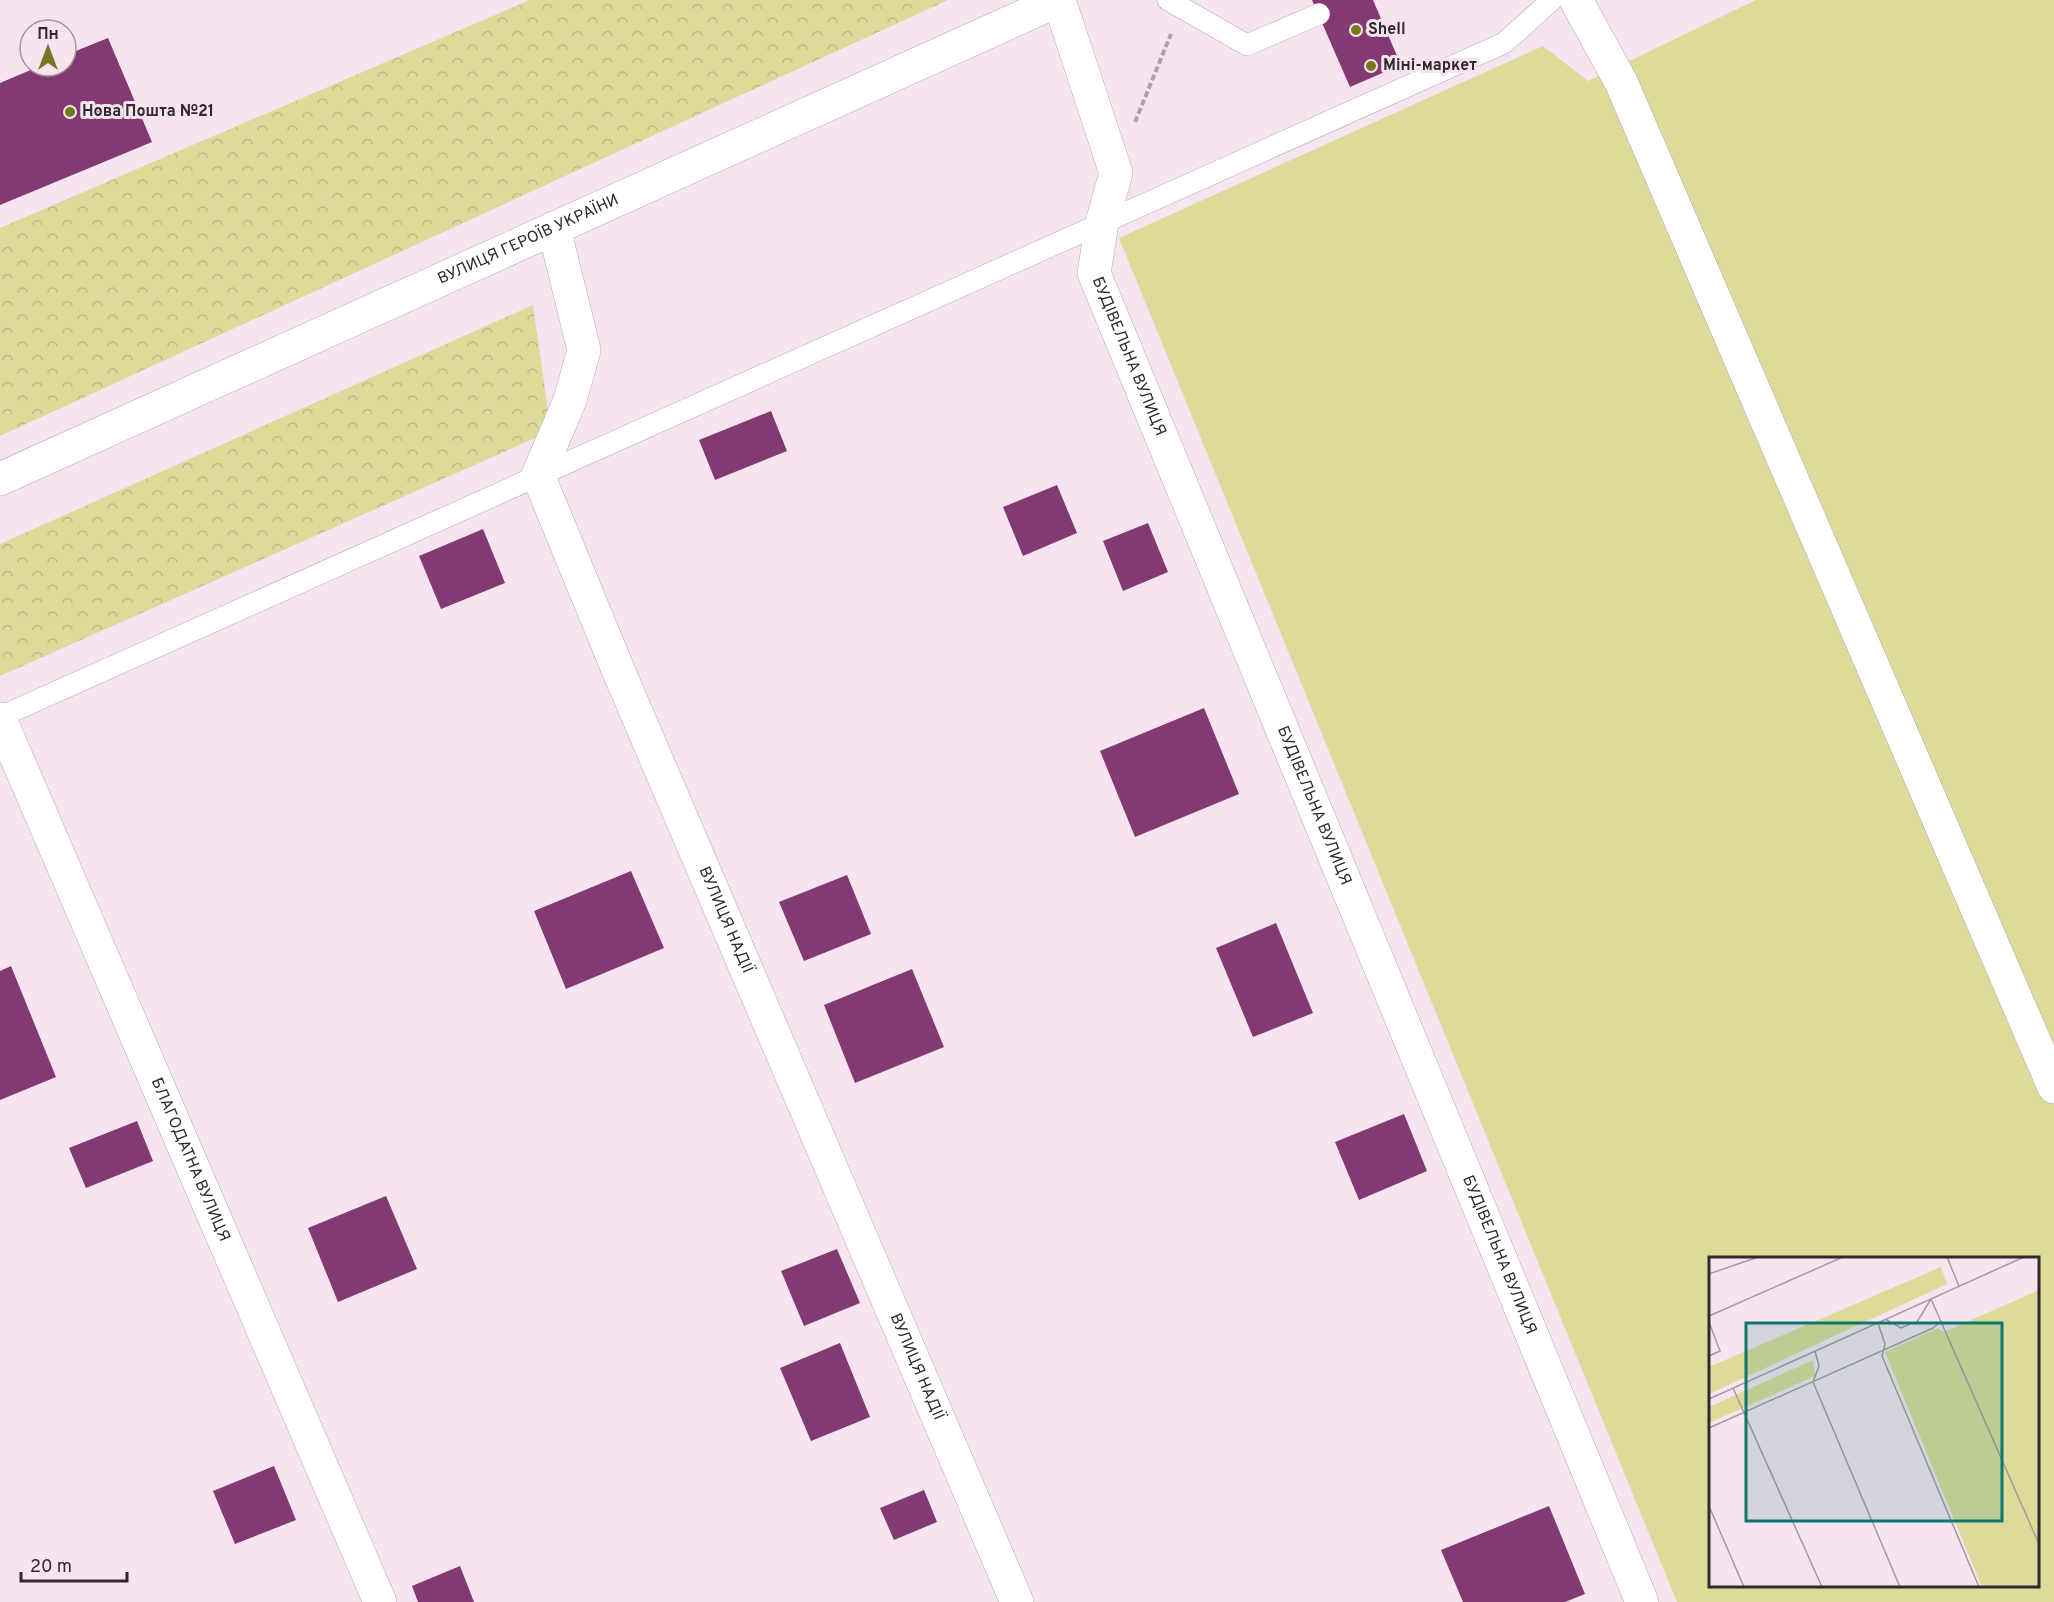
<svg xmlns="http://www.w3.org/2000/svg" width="2054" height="1602" font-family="Overpass,sans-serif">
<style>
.green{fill:#dcdb99;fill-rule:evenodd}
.forest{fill:url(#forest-crowns)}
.building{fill:#833a72}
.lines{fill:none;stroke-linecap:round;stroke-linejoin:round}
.lane-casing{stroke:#b7a7b2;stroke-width:22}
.street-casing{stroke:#b7a7b2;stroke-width:34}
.secondary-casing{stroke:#b7a7b2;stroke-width:34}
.path{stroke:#afa1aa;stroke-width:4;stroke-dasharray:6 3;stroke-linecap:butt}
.lane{stroke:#fff;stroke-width:21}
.street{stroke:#fff;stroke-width:33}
.secondary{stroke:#fff;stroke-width:33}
.poi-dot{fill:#79761c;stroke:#f6e4f0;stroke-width:2}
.labels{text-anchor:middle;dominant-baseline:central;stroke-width:6;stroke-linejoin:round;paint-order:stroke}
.poi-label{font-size:16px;font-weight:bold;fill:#30292e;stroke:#f6e4f0;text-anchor:start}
.street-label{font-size:16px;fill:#30292e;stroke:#f6e4f0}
.inset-road{fill:none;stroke:#a799a2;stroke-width:1.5}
.view{fill:#0f766e;fill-opacity:0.15;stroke:#0f766e;stroke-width:3}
.inset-edge{fill:none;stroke:#30292e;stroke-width:3}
</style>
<defs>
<pattern id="forest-crowns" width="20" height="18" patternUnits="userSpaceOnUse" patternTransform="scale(1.5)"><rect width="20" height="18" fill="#dcdb99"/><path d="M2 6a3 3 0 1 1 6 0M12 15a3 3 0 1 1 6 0" fill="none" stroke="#bdbc84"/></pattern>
</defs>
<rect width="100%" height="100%" fill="#f6e4f0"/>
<path class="green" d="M1756 0H2054V1602H1677L1119 238 1543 46 1588 81ZM1710 1258H2038V1586H1710Z"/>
<g class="forest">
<polygon points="530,0 948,0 0,436 0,228"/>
<polygon points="533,305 551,431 0,676 0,544"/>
</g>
<g class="building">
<polygon points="1312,0 1373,0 1401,65 1350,87"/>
<polygon points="108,38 152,142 0,205 0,83 40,66 66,66 66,55"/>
<polygon points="771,411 787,451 715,480 699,440"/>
<polygon points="1057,485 1077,533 1023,556 1003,507"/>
<polygon points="1148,523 1168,572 1123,591 1103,541"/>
<polygon points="483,529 505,583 441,609 419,556"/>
<polygon points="1204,708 1239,794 1135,837 1100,751"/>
<polygon points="631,871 664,948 566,989 534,911"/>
<polygon points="847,875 871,934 804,961 779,902"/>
<polygon points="1276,923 1313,1013 1253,1037 1216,948"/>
<polygon points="11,966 56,1077 0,1100 0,971"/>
<polygon points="912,969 944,1047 855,1083 824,1005"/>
<polygon points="1404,1114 1427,1171 1359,1200 1335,1142"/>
<polygon points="137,1121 153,1161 86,1188 69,1148"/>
<polygon points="386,1196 417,1269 338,1302 308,1228"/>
<polygon points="837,1249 860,1303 804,1326 781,1271"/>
<polygon points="840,1343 870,1417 811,1441 780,1368"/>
<polygon points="274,1466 296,1520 235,1544 213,1491"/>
<polygon points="924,1490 937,1522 894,1540 880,1508"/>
<polygon points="1549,1506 1585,1594 1565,1602 1463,1602 1441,1550"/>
<polygon points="460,1566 474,1602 418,1602 412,1586"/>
</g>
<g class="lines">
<defs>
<g id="lane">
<polyline points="1168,0 1247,45 1319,14"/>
<polyline points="0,717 1504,43 1552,0"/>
</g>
<g id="street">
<path id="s1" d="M1059 0 1116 173 1102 223 1094 273 1642 1602"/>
<polyline points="1576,0 1621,82 2054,1087"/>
<path id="s2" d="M554 228 584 350 570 400 538 475 619 672 1017 1602"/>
<path id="s3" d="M0 719 380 1602"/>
</g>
<g id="secondary">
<path id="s4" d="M0 479 1059 0"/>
</g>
</defs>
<use href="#lane" class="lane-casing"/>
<use href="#street" class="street-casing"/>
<use href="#secondary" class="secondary-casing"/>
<polyline class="path" points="1135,122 1171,34"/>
<use href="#lane" class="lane"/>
<use href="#street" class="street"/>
<use href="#secondary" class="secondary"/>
</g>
<g class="poi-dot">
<circle cx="1356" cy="30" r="6"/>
<circle cx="1371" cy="66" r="6"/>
<circle cx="70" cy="112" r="6"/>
</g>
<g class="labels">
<g class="poi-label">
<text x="1368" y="30">Shell</text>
<text x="1383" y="66">Міні-маркет</text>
<text x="82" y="112">Нова Пошта №21</text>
</g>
<g class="street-label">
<text stroke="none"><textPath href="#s4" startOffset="580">ВУЛИЦЯ ГЕРОЇВ УКРАЇНИ</textPath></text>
<text stroke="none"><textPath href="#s1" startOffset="375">БУДІВЕЛЬНА ВУЛИЦЯ</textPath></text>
<text stroke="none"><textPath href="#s1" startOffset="861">БУДІВЕЛЬНА ВУЛИЦЯ</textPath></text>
<text stroke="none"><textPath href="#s2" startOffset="742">ВУЛИЦЯ НАДІЇ</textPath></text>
<text stroke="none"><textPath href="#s3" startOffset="480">БЛАГОДАТНА ВУЛИЦЯ</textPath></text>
<text stroke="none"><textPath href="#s1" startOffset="1347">БУДІВЕЛЬНА ВУЛИЦЯ</textPath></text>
<text stroke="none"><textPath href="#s2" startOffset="1228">ВУЛИЦЯ НАДІЇ</textPath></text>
</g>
</g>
<g transform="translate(1709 1257)">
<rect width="330" height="330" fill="#f6e4f0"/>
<path d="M330 33V330H273L176 95 229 71 235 75Z" fill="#dcdb99"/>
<path d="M232 10 238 27 0 137V110ZM104 103 106 119 0 166V150Z" fill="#dcdb99"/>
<path class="inset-road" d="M238 0 250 29M0 17 49 0M222 42 330 287M0 59 134 0M176 62 192 71 201 67M0 65 11 94 0 99M208 65 222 42M169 66 176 87 173 99 270 330M106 94 110 109 104 125 191 330M24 131 113 330M0 142 315 0M0 171 224 71 232 64M0 249 35 330"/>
<path class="view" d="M37 66H293V264H37Z"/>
<rect width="330" height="330" class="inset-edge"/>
</g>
<g transform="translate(48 48)"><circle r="28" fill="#f6e4f0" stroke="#a799a2" stroke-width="1.5"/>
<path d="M0-4.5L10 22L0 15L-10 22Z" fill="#79761c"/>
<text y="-9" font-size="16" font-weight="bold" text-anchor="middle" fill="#30292e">Пн</text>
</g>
<path d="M21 1572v9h106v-9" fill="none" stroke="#30292e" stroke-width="3"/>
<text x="30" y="1572" font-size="18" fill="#30292e" stroke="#f6e4f0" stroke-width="4.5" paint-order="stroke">20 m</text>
</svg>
